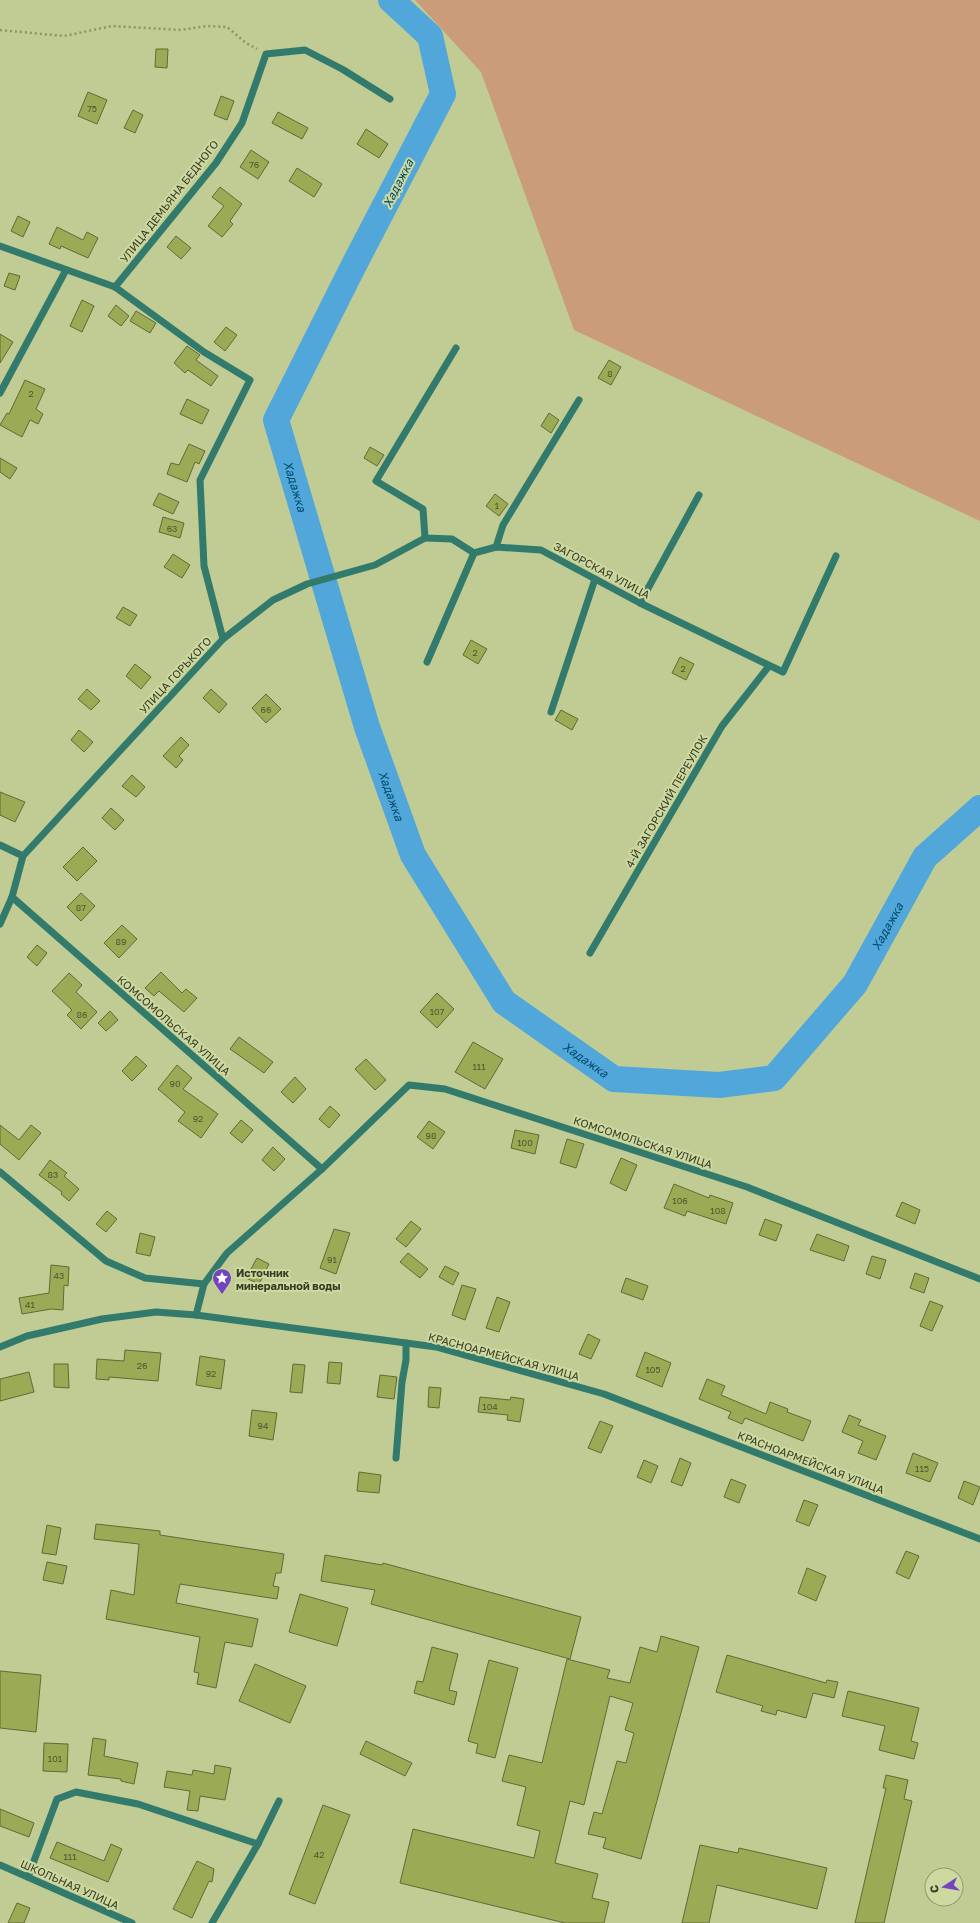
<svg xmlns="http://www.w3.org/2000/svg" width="980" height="1923" font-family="'Golos Text',sans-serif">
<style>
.green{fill:#cb9c79}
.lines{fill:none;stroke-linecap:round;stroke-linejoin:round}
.river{stroke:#51a7da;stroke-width:26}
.building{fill:#9baa55;stroke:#616a35}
.path{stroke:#8b9468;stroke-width:2.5;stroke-dasharray:2 3;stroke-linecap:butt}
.minor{stroke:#327b6c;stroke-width:7}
.labels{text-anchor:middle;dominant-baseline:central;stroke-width:4;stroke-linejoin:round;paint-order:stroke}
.number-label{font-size:9px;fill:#505730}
.street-label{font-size:11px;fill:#373b24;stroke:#cdd9a0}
.poi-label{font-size:11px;font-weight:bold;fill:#373b24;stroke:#cdd9a0;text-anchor:start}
.water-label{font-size:12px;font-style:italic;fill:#00496a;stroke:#cdd9a0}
</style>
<rect width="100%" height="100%" fill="#c0cc93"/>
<polygon class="green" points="415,0 980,0 980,521 574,330 481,72"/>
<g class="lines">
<path class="river" id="s1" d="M391 0 430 36 443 94 356 261 276 420 367 727 413 855 504 1002 614 1079 719 1085 774 1078 855 984 925 857 980 808"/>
</g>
<g class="building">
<polygon points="156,49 168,49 167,68 155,67"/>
<polygon points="88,92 107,100 97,124 78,116"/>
<polygon points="221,96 234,101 227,120 214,115"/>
<polygon points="133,110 143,115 135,133 124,128"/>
<polygon points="278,112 308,128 302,139 272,123"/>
<polygon points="366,129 388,144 379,158 357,144"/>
<polygon points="251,150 269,162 258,179 240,167"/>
<polygon points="297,168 322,184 314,197 289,181"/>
<polygon points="220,187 242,204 230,221 233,224 222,237 208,226 224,206 212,197"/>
<polygon points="18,216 30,222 23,237 11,231"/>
<polygon points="57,227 83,240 87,232 98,238 88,258 61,246 60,249 49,244"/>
<polygon points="176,236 191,248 181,259 167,247"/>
<polygon points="9,273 20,276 15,290 4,286"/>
<polygon points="82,300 94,306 82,332 70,326"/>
<polygon points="116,305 129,316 121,326 108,316"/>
<polygon points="136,311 156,323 150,333 130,321"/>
<polygon points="226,327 237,335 225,351 214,342"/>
<polygon points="0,334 13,342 0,363"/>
<polygon points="187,346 200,355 196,360 218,376 211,386 188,370 185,373 174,363"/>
<polygon points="609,360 621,367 611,385 598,378"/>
<polygon points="25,380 45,389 36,409 43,414 38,424 30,420 22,437 0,425 7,413 9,414"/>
<polygon points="187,399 209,410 202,424 180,414"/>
<polygon points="549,413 559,420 551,433 541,426"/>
<polygon points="189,444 205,451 199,464 195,462 187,482 167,474 171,463 179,465"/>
<polygon points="370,447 384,455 377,466 364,458"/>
<polygon points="0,458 17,468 10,479 0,472"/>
<polygon points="159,493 179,502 173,514 153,505"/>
<polygon points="495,494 508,504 499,516 486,506"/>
<polygon points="163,517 184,523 180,538 159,532"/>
<polygon points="173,554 190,565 182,578 164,567"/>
<polygon points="123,607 137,615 130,626 116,618"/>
<polygon points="471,640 487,649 478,664 463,655"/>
<polygon points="680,657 694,664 686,680 672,673"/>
<polygon points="135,664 151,677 141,689 126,676"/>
<polygon points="87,689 100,701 91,710 78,699"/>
<polygon points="211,689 227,704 219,713 203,698"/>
<polygon points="266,694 281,709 266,723 252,708"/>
<polygon points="561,710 578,719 572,730 555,720"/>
<polygon points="79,730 93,742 84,752 71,740"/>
<polygon points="181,737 189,745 179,756 183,760 176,768 163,756"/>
<polygon points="132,775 145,787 136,797 122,786"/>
<polygon points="0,792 25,802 15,822 0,815"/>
<polygon points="111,808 124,820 115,830 102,818"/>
<polygon points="83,847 97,861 77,881 63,867"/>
<polygon points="81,893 95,906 81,921 67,907"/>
<polygon points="122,925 137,939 119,958 104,943"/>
<polygon points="37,945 47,953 37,966 27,957"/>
<polygon points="161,972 182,993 186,989 197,998 184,1012 159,991 154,996 145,988"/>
<polygon points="69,973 82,985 76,992 97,1012 81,1029 67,1015 72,1010 52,991"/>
<polygon points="437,993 454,1009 437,1028 420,1012"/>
<polygon points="110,1011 118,1020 106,1031 98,1023"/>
<polygon points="239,1037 273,1062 264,1073 230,1049"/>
<polygon points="473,1042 503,1059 485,1089 455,1072"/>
<polygon points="136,1056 147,1066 132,1081 122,1071"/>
<polygon points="366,1059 386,1080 375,1090 355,1069"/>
<polygon points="177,1065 192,1078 183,1089 218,1114 201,1138 178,1121 185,1112 158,1089"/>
<polygon points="295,1077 306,1089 293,1103 281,1092"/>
<polygon points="330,1106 340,1115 329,1128 319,1119"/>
<polygon points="241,1120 253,1130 242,1143 230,1133"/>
<polygon points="429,1121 445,1132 433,1149 417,1137"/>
<polygon points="0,1125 19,1140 31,1125 41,1133 19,1160 0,1144"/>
<polygon points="515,1130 539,1135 535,1154 511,1148"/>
<polygon points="567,1139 584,1144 576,1168 560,1163"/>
<polygon points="273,1147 285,1159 274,1171 262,1160"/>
<polygon points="621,1158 637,1165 626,1191 610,1183"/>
<polygon points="50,1160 67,1173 64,1176 79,1189 69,1201 61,1194 62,1192 39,1175"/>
<polygon points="674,1184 709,1198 710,1195 733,1203 726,1224 687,1211 685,1216 664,1208"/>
<polygon points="902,1202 920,1210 915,1224 896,1216"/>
<polygon points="107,1211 117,1219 106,1232 96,1224"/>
<polygon points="765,1219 782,1225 776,1241 759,1235"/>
<polygon points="411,1221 421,1229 406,1247 396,1239"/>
<polygon points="334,1229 350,1233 336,1274 320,1268"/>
<polygon points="140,1233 155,1237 150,1256 136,1253"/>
<polygon points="817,1234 849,1246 844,1261 810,1250"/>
<polygon points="408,1253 428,1269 420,1278 400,1262"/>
<polygon points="872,1256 886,1260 880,1279 866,1274"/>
<polygon points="257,1258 269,1264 259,1284 246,1278"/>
<polygon points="51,1265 69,1267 68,1286 64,1285 63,1310 51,1309 22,1314 19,1298 49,1293"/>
<polygon points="445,1266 459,1273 453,1285 439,1277"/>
<polygon points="915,1273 929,1278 924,1293 910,1288"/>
<polygon points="626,1278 648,1286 643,1300 621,1292"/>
<polygon points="462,1285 476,1289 465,1320 452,1315"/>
<polygon points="497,1297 510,1302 499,1332 486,1328"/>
<polygon points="930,1301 943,1306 932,1331 920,1326"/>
<polygon points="588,1334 600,1340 591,1359 579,1354"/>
<polygon points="125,1350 161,1353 158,1381 109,1377 109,1380 96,1379 97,1359 124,1361"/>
<polygon points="645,1352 671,1363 662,1387 636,1376"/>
<polygon points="200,1356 225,1360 221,1389 196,1385"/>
<polygon points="329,1362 342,1363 340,1384 327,1383"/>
<polygon points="54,1364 68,1364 69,1388 54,1387"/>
<polygon points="293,1364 305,1365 302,1393 290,1392"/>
<polygon points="29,1372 34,1392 0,1401 0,1379"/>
<polygon points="380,1375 397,1377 394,1399 377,1397"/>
<polygon points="707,1379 725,1386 721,1395 766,1414 770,1402 788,1409 787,1412 811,1421 803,1441 745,1418 742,1424 728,1418 731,1412 699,1399"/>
<polygon points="429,1387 441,1388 439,1408 428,1407"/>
<polygon points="480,1397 510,1400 511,1397 524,1399 520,1422 507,1420 508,1415 478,1412"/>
<polygon points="252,1410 277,1413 273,1440 249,1436"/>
<polygon points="849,1415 861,1420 858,1425 886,1436 876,1460 858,1453 863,1441 842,1432"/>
<polygon points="600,1421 613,1426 601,1453 588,1448"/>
<polygon points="913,1453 938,1463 930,1482 906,1473"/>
<polygon points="680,1458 691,1463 682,1486 671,1482"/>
<polygon points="644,1460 658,1466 651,1483 637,1477"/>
<polygon points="359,1472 381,1475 379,1493 357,1491"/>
<polygon points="731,1479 746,1485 739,1503 724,1497"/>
<polygon points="964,1481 980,1487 973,1505 958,1498"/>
<polygon points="804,1500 818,1505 809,1526 796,1521"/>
<polygon points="96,1524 160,1531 160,1535 284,1554 281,1573 276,1573 273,1586 279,1587 277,1599 180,1584 176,1603 258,1619 252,1647 225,1642 216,1688 197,1684 199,1673 194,1672 200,1637 106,1619 111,1590 134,1595 139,1544 94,1539"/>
<polygon points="47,1525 61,1528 56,1555 42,1553"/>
<polygon points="906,1551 919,1556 909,1579 896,1573"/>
<polygon points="325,1555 382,1565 383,1563 581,1617 570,1659 371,1604 375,1590 321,1581"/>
<polygon points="47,1562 67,1566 63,1584 43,1580"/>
<polygon points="807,1568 826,1576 816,1601 798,1593"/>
<polygon points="300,1594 348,1608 337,1646 289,1632"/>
<polygon points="661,1636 699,1647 641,1859 603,1848 606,1838 588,1834 594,1812 602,1814 617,1761 626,1763 634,1733 625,1730 633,1703 610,1696 584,1805 570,1801 555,1863 598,1874 592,1898 609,1902 604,1923 565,1923 400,1883 413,1829 534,1858 540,1831 517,1825 526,1787 502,1781 509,1755 542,1763 567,1659 610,1670 607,1678 630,1683 640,1647 657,1652"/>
<polygon points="432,1647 458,1654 449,1690 457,1692 454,1705 414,1693 417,1681 423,1682"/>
<polygon points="727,1655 826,1683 827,1680 838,1682 834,1698 813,1693 806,1718 777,1710 776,1715 761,1711 763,1706 716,1692"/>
<polygon points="489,1660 518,1668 495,1758 476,1753 478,1744 468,1741"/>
<polygon points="255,1664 306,1686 290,1723 239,1701"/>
<polygon points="0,1671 41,1675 36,1732 0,1728"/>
<polygon points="848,1691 919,1708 911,1741 918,1743 914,1759 879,1750 885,1726 842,1716"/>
<polygon points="93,1738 106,1740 104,1756 138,1763 134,1784 121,1781 121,1779 88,1775"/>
<polygon points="366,1741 412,1763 405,1776 360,1754"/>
<polygon points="44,1743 68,1744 67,1772 43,1771"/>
<polygon points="215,1765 231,1768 225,1800 200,1796 198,1811 187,1810 190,1791 164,1787 167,1771 192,1775 193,1770 214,1774"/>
<polygon points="886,1775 908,1780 904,1799 912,1801 884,1923 855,1923 886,1788 883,1788"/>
<polygon points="323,1805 350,1815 315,1904 289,1894"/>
<polygon points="0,1809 34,1823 29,1837 0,1826"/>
<polygon points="57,1842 104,1861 111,1844 122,1849 108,1882 50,1858"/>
<polygon points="700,1845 738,1853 739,1848 827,1868 817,1909 717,1885 709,1923 682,1923"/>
<polygon points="197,1861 214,1869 212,1882 209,1881 192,1918 173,1909"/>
<polygon points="17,1903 30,1908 24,1923 8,1923"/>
</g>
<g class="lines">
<polyline class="path" points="0,30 64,36 112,26 181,30 207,26 227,27 246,43 257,49"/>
<g class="minor">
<polyline points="0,246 115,287 204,352 250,380 200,480 204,566 223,639 23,856 12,897 0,924"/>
<polyline points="115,287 216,163 242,123 266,54 305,50 342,69 390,99"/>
<polyline points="456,348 376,481 423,509 425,538 452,539 474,553 496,547 541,550 640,603 783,672 836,556"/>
<polyline points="0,393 66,270"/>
<polyline points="496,547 503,525 579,400"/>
<polyline points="640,603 699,495"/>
<polyline points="223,639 273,600 307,584 375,565 425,538"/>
<polyline points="427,662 474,553"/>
<polyline points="551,712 595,579"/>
<polyline points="0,845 23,856"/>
<polyline points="12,897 322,1169"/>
<polyline points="590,953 722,726 769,666"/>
<polyline points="0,1172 106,1261 145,1278 204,1284 196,1315"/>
<polyline points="204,1284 227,1253 322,1169 409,1085 445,1089 747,1187 980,1279"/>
<polyline points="0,1347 27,1336 102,1319 156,1312 196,1315 436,1347 604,1394 980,1539"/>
<polyline points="396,1458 402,1382 406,1360 406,1343"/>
<polyline points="0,1865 132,1923"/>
<polyline points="28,1877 57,1799 76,1792 138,1804 258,1844"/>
<polyline points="212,1923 258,1844 279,1801"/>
</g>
</g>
<defs>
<symbol id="sight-pin" viewBox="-11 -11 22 30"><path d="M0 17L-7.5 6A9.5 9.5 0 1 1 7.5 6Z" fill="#7446be" stroke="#cdd9a0"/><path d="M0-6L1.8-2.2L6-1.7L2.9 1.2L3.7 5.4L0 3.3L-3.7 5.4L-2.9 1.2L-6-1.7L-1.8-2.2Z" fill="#fff"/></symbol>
</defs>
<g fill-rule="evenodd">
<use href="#sight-pin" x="211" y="1267" width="22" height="30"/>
</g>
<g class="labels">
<g class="number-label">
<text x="92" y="108">75</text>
<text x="254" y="164">76</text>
<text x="610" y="373">8</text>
<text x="31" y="393">2</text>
<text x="497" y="505">1</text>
<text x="172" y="528">63</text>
<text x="475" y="652">2</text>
<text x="683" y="668">2</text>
<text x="266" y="709">66</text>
<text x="81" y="907">87</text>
<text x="121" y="941">89</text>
<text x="437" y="1011">107</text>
<text x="82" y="1014">86</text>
<text x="479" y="1066">111</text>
<text x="175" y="1083">90</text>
<text x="198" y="1118">92</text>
<text x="431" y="1135">98</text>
<text x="525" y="1142">100</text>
<text x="53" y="1174">83</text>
<text x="680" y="1200">106</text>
<text x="718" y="1210">108</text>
<text x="332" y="1259">91</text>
<text x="59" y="1275">43</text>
<text x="30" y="1304">41</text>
<text x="142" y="1365">26</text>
<text x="653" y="1369">105</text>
<text x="211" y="1373">92</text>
<text x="490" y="1406">104</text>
<text x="263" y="1425">94</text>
<text x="922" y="1468">115</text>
<text x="55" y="1758">101</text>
<text x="319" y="1854">42</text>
<text x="70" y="1856">111</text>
</g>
<g class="street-label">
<text transform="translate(169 201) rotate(-52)">УЛИЦА ДЕМЬЯНА БЕДНОГО</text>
<text transform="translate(602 570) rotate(28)">ЗАГОРСКАЯ УЛИЦА</text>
<text transform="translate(175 675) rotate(-47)">УЛИЦА ГОРЬКОГО</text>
<text transform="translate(666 801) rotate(-60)">4-Й ЗАГОРСКИЙ ПЕРЕУЛОК</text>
<text transform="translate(174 1025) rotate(41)">КОМСОМОЛЬСКАЯ УЛИЦА</text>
<text transform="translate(643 1142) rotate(18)">КОМСОМОЛЬСКАЯ УЛИЦА</text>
<text transform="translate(504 1356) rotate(15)">КРАСНОАРМЕЙСКАЯ УЛИЦА</text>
<text transform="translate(811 1462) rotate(21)">КРАСНОАРМЕЙСКАЯ УЛИЦА</text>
<text transform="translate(70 1884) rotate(24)">ШКОЛЬНАЯ УЛИЦА</text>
</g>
<g class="poi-label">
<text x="236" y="1272">Источник<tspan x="236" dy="13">минеральной воды</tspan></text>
</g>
<g class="water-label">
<text transform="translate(398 183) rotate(-63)">Хадажка</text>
<text stroke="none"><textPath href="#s1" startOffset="548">Хадажка</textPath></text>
<text stroke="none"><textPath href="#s1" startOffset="872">Хадажка</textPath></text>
<text stroke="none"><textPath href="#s1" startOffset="1593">Хадажка</textPath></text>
<text stroke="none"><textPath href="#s1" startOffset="1208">Хадажка</textPath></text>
</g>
</g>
<g transform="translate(944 1887) rotate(258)"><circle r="19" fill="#cdd9a0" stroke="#919a6e"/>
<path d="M0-3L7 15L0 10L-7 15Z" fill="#7446be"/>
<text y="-6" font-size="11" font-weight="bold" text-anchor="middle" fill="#373b24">С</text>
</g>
</svg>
